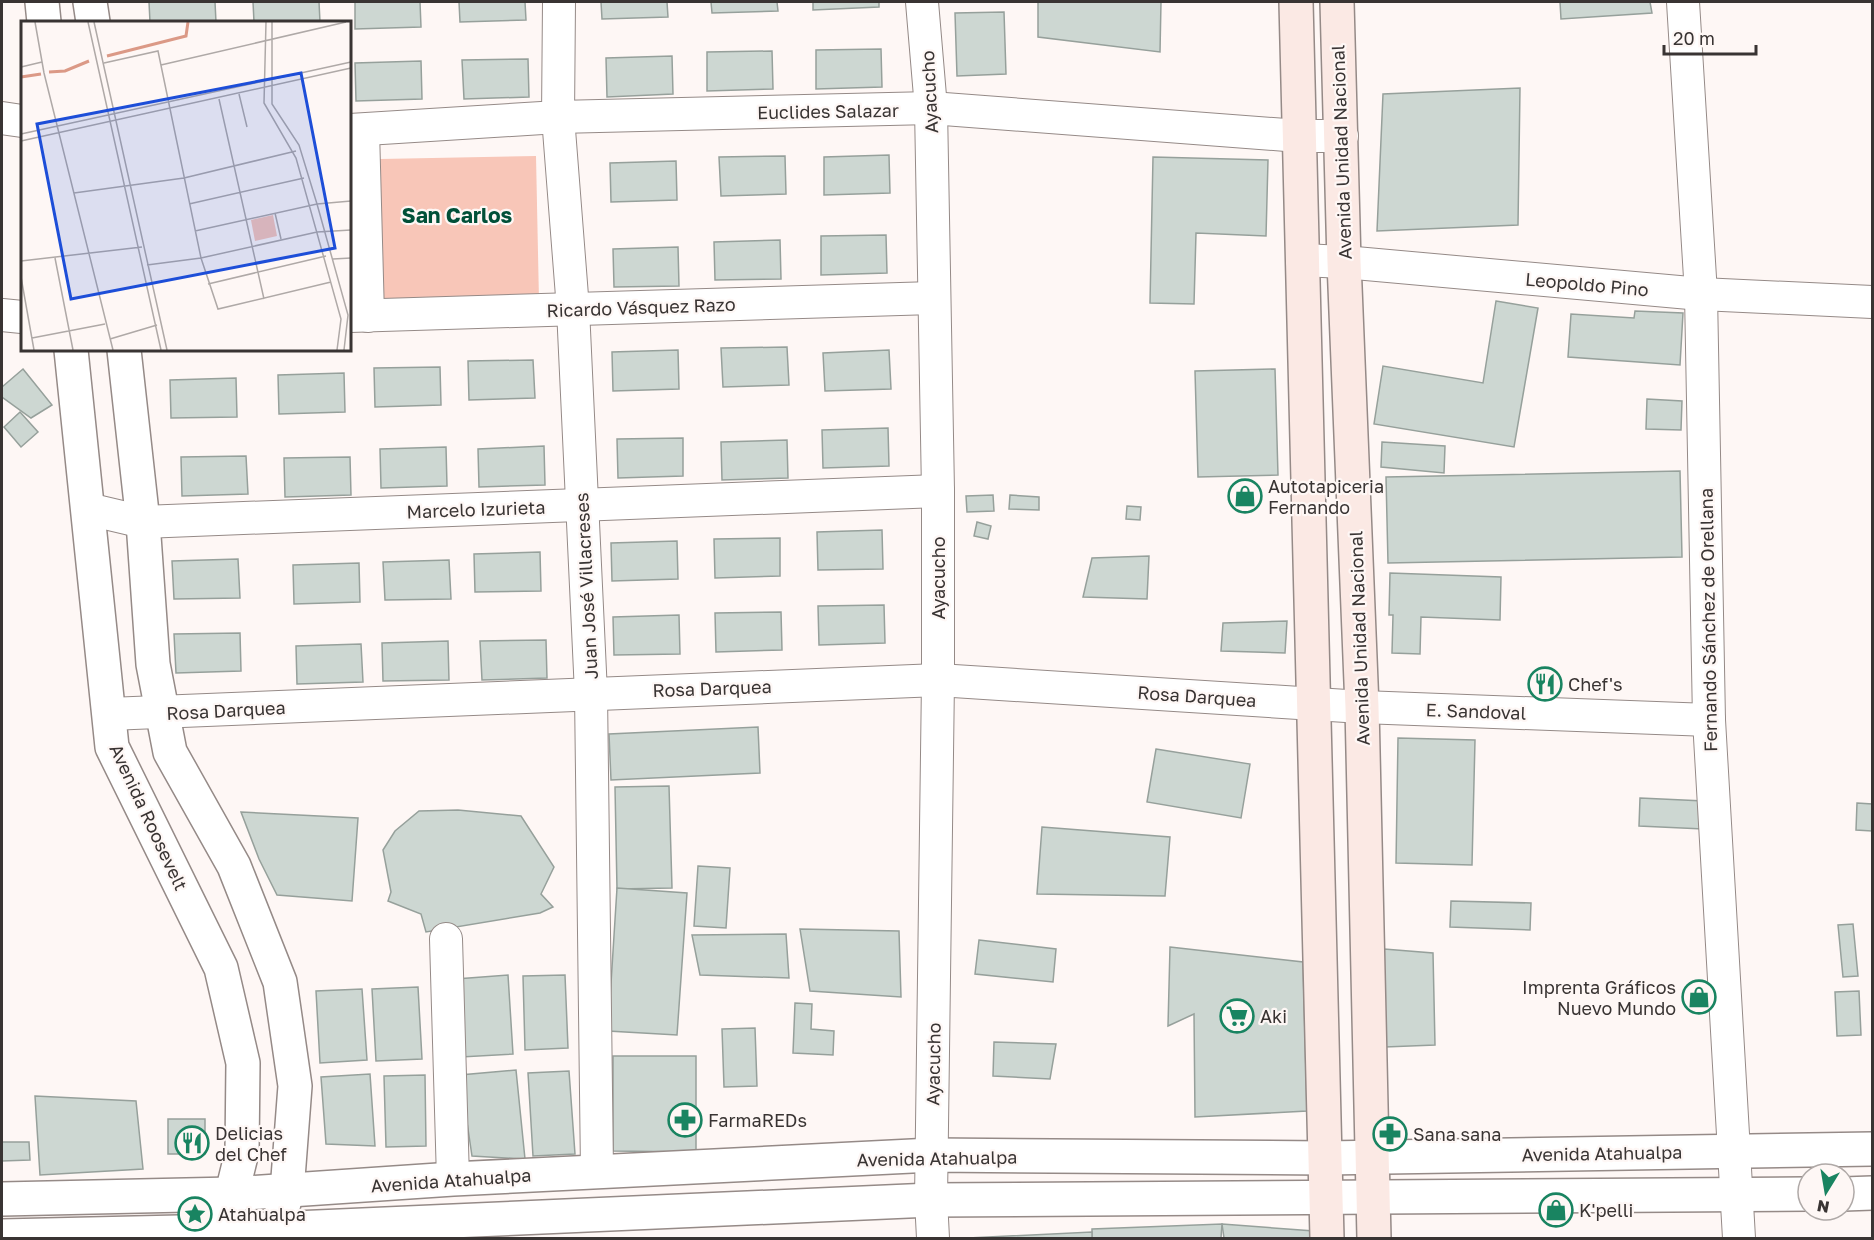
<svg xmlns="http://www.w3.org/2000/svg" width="1874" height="1240" font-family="'Golos Text',sans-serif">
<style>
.green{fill:#f8c6b8}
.building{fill:#cdd7d2;stroke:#96a09b;stroke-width:1.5}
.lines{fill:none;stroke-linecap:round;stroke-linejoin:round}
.minor-casing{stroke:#958a87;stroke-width:34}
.tertiary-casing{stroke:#958a87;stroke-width:36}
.secondary-casing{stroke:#958a87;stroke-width:36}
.minor{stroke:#fff;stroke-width:32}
.tertiary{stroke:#fff;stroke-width:33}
.secondary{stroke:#fbe9e4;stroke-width:33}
.labels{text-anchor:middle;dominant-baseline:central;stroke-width:4.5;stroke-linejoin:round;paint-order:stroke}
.street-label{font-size:18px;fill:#393433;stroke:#fef7f5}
.poi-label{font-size:18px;fill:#393433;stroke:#fef7f5;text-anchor:start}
.quarter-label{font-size:21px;font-weight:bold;fill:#015038;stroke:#fef7f5}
.inset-river{fill:none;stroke:#db9986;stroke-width:3}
.inset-road{fill:none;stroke:#afa9a7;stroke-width:1.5}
.view{fill:#1d4ed8;fill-opacity:0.15;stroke:#1d4ed8;stroke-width:3}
.inset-edge{fill:none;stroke:#393433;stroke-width:3}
</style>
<rect width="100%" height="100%" fill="#fef7f5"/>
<polygon class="green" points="536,156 539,301 384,304 380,159"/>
<g class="building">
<polygon points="149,2 215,2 216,22 150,22"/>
<polygon points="253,2 319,2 320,22 254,22"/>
<polygon points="355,2 420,2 421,27 355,29"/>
<polygon points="459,2 525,2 526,20 460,22"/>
<polygon points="601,2 667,2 668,17 602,19"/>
<polygon points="711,2 777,2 778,11 712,13"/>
<polygon points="813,2 879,2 879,7 813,10"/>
<polygon points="1038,2 1161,2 1160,52 1038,37"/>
<polygon points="1560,2 1650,2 1652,13 1561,19"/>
<polygon points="1004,12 1006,74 957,76 955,13"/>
<polygon points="881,49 882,87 816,89 816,50"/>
<polygon points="772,51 773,89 707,91 707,52"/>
<polygon points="672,56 673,94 607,97 606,58"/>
<polygon points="528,59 529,97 464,99 462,60"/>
<polygon points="421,61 422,99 356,101 355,63"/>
<polygon points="1520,88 1518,225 1377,231 1383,94"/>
<polygon points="889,155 890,193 824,195 824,157"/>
<polygon points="785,156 786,194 721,196 719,157"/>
<polygon points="1153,157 1268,160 1266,236 1196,233 1194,304 1150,303"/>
<polygon points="676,161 677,200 611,202 610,163"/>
<polygon points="886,235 887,273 821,275 821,236"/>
<polygon points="780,240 781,279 715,280 714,242"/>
<polygon points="678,247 679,286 614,287 613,249"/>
<polygon points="1496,301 1538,308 1514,447 1374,424 1383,366 1483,383"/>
<polygon points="1635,311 1683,313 1680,365 1568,357 1571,314 1634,318"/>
<polygon points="787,347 789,385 723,387 721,348"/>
<polygon points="678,350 679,389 613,391 612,352"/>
<polygon points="889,350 891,389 825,391 823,353"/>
<polygon points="533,360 535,398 469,400 468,361"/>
<polygon points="440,367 441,405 375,407 374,368"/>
<polygon points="23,369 52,405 31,418 2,397 2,387"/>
<polygon points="1275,369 1278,475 1198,477 1195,371"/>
<polygon points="344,373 345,412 279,414 278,375"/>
<polygon points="236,378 237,417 171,418 170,380"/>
<polygon points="1647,399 1682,401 1681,430 1646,429"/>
<polygon points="20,412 38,432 21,447 4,427"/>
<polygon points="888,428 889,466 823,468 822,430"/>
<polygon points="683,438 683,476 618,478 617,439"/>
<polygon points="787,440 788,478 722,480 721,442"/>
<polygon points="1382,442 1445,446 1444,473 1381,467"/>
<polygon points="544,446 545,485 479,487 478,449"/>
<polygon points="446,447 447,486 381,488 380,449"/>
<polygon points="246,456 248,494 182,496 181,457"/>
<polygon points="350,457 351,495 285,497 284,458"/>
<polygon points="1680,471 1682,557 1388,563 1386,477"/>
<polygon points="993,495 994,511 967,512 966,496"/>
<polygon points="1010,495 1039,497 1039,510 1009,509"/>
<polygon points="1127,506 1141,507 1140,520 1126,519"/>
<polygon points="977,522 991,526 988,539 974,536"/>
<polygon points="882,530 883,569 818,570 817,532"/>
<polygon points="780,538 780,576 715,578 714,539"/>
<polygon points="677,541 678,579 612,581 611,543"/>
<polygon points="540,552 541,591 475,592 474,554"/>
<polygon points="1149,556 1147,599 1083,597 1092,558"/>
<polygon points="238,559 240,598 174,599 172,561"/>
<polygon points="449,560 451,599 385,600 383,562"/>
<polygon points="359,563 360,602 294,604 293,565"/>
<polygon points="1390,573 1501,577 1500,620 1421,617 1420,654 1392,653 1393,615 1389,615"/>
<polygon points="884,605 885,643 819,645 818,606"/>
<polygon points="781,612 782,650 716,652 715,613"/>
<polygon points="679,615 680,654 614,655 613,617"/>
<polygon points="1287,621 1285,653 1221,651 1223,623"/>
<polygon points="240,633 241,671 176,673 174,634"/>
<polygon points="546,640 547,678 482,680 480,641"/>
<polygon points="448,641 449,680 383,681 382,643"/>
<polygon points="361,644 363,682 297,684 296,646"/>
<polygon points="758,727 760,773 611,780 609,734"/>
<polygon points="1398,738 1475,740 1472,865 1396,863"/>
<polygon points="1156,749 1250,764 1241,818 1147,802"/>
<polygon points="669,786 672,888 617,889 615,787"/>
<polygon points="1640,798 1704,801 1703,829 1639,826"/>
<polygon points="1857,803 1872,804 1872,831 1856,830"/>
<polygon points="458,810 521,816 554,867 541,894 553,907 540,913 426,932 421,914 388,901 391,892 383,850 395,831 419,811"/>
<polygon points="241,812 358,818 352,901 277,895 259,859"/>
<polygon points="1042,827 1170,837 1165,896 1037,894"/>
<polygon points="698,866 730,868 726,928 694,926"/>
<polygon points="617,888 687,893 677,1035 608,1031"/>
<polygon points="1451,901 1531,903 1530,930 1450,927"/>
<polygon points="1853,924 1858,976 1843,977 1838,925"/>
<polygon points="800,929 899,931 901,997 810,991"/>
<polygon points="786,934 789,978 700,975 692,935"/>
<polygon points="979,940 1056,949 1053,982 975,974"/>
<polygon points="1170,947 1303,962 1307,1111 1195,1117 1194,1014 1168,1026"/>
<polygon points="1384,949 1433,953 1435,1045 1385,1047"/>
<polygon points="508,975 513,1054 461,1057 456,979"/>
<polygon points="565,975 568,1048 525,1050 523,976"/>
<polygon points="418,987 422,1059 376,1061 372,989"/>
<polygon points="362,989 367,1060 320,1063 316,991"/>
<polygon points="1859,991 1861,1035 1837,1036 1835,992"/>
<polygon points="795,1003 812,1004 811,1029 834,1031 833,1055 793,1053"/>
<polygon points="755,1028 757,1086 724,1087 722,1029"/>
<polygon points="994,1042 1056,1044 1050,1079 993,1076"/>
<polygon points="613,1056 696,1056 696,1152 613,1151"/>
<polygon points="516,1070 525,1159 472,1156 460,1075"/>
<polygon points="569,1071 575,1154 533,1156 528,1073"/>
<polygon points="370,1074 375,1146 326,1144 321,1077"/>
<polygon points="425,1075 426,1146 386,1147 384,1076"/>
<polygon points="35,1096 136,1101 143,1169 40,1175"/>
<rect x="168" y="1119" width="37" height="35"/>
<polygon points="2,1142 29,1142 30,1160 2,1161"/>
<polygon points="1222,1224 1314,1231 1315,1238 1224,1238"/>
<polygon points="1222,1224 1221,1238 1092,1238 1092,1229"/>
<polygon points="1092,1232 1092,1238 968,1238"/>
</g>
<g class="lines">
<defs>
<g id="minor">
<polyline points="559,2 558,117 573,309 591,693 597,1171"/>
<polyline points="922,2 931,108 938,491 938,680 931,1200 933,1238"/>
<polyline points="1683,2 1701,294 1709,720 1739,1238"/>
<polyline points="2,118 22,121"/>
<polyline points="350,130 558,117 931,108 1299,136 1342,136"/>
<polyline points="363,130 368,316"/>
<polyline points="1302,260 1344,262 1701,294 1872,302"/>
<polyline points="2,315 22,317"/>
<polyline points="350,316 933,298"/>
<polyline points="88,509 143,522 938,491"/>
<polyline points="109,714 938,680 1362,707 1709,720"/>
<polyline points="446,939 453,1179"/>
</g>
<g id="tertiary">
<polyline points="42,2 44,22"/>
<polyline points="90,2 93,22"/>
<polyline points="71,350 112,747 221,968 243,1063 242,1152 227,1213"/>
<polyline points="124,350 143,522 153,664 170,752 234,866 280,982 295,1086 287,1191 282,1211"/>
<polyline points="1844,1194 1872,1193"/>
<polyline points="2,1199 232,1194 453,1179 932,1155 1325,1158 1872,1149"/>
<polyline points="2,1236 223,1231 931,1200 1808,1194"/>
</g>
<g id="secondary">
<polyline points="1296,2 1327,1238"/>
<polyline points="1337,2 1344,262 1362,707 1374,1238"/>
</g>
</defs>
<use href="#minor" class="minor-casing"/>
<use href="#tertiary" class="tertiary-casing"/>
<use href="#secondary" class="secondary-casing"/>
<use href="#minor" class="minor"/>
<use href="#tertiary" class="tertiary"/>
<use href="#secondary" class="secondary"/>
</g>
<defs>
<symbol id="shop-ring" viewBox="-11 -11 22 22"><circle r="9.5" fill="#fef7f5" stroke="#198461" stroke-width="1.5"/><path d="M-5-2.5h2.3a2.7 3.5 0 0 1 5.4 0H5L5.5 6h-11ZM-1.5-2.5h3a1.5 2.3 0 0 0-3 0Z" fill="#198461"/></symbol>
<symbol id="restaurant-ring" viewBox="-11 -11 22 22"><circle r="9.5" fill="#fef7f5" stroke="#198461" stroke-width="1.5"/><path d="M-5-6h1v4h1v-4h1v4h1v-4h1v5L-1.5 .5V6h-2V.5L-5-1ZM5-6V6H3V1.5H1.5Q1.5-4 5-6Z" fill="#198461"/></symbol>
<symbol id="supermarket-ring" viewBox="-11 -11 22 22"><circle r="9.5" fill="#fef7f5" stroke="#198461" stroke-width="1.5"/><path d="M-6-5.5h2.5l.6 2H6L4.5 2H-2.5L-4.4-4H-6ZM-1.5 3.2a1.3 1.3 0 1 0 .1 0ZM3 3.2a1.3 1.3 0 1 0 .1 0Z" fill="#198461"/></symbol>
<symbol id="pharmacy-ring" viewBox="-11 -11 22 22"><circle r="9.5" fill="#fef7f5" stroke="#198461" stroke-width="1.5"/><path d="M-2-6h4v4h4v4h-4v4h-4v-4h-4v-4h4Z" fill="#198461"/></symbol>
<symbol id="sight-ring" viewBox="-11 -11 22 22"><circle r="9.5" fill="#fef7f5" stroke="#198461" stroke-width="1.5"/><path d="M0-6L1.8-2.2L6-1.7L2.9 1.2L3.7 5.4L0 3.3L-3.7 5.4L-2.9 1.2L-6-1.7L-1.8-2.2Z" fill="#198461"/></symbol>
</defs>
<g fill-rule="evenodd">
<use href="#shop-ring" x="1226" y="477" width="38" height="38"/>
<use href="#restaurant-ring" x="1526" y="665" width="38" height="38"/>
<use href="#shop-ring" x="1680" y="978" width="38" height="38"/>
<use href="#supermarket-ring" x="1218" y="997" width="38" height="38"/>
<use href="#pharmacy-ring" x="666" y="1101" width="38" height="38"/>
<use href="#pharmacy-ring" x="1371" y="1115" width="38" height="38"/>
<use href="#restaurant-ring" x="173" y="1124" width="38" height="38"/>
<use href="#shop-ring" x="1537" y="1191" width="38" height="38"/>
<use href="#sight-ring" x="176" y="1195" width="38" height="38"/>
</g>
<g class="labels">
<g class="street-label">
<text transform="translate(929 92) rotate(-93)">Ayacucho</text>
<text transform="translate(828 111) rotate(-1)">Euclides Salazar</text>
<text transform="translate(1341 152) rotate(-92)">Avenida Unidad Nacional</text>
<text transform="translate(1587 284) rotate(5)">Leopoldo Pino</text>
<text transform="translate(641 307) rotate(-2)">Ricardo Vásquez Razo</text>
<text transform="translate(476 509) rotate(-2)">Marcelo Izurieta</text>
<text transform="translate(938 578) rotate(-90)">Ayacucho</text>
<text transform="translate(586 586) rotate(-93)">Juan José Villacreses</text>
<text transform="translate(1708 620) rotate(-91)">Fernando Sánchez de Orellana</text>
<text transform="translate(1359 638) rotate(-92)">Avenida Unidad Nacional</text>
<text transform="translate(712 688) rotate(-2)">Rosa Darquea</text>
<text transform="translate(1197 696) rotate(4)">Rosa Darquea</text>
<text transform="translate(226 710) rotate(-3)">Rosa Darquea</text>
<text transform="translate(1476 711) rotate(2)">E. Sandoval</text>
<text transform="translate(149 817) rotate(65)">Avenida Roosevelt</text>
<text transform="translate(933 1064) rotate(-89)">Ayacucho</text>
<text transform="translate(1602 1153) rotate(-1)">Avenida Atahualpa</text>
<text transform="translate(937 1158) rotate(-1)">Avenida Atahualpa</text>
<text transform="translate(451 1180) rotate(-4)">Avenida Atahualpa</text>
</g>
<g class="poi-label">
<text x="1268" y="486">Autotapiceria<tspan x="1268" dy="21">Fernando</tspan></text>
<text x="1568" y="684">Chef's</text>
<text x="1676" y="987" text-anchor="end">Imprenta Gráficos<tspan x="1676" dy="21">Nuevo Mundo</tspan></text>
<text x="1260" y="1016">Aki</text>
<text x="708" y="1120">FarmaREDs</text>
<text x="215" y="1133">Delicias<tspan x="215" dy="21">del Chef</tspan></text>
<text x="1413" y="1134">Sana sana</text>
<text x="1579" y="1210">K'pelli</text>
<text x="218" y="1214">Atahualpa</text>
</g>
<g class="quarter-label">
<text x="457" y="215">San Carlos</text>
</g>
</g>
<g transform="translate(21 21)">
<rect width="330" height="330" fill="#fef7f5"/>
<path d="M252 194 256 215 234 220 230 199Z" fill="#f8c6b8"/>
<path class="inset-river" d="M86 35 165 15 167 1M28 51 44 50 68 40M0 56 20 53"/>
<path class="inset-road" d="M14 1 23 52 92 329M67 1 140 329M73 1 146 329M245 1 243 82 275 137 320 298 316 329M251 1V83L278 124 296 183 327 294 323 329M83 42 137 30 180 237 197 288 310 261M140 44 325 1M0 46 21 41M218 73 226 106M198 78 243 278M0 113 330 41M0 120 330 47M53 172 163 157 275 130M168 183 283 157M254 192 260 218M174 210 296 183 330 180M34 237 52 329M312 238 330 237M0 240 121 226M126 244 180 237 296 211 330 209M0 256 13 329M187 263 305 235M11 317 84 303M89 318 136 304"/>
<path class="view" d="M280 52 314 227 50 278 16 103Z"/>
<rect width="330" height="330" class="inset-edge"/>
</g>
<rect width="1874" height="1240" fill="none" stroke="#393433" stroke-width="6"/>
<g transform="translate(1826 1192) rotate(191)"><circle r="28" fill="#fef7f5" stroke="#afa9a7" stroke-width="1.5"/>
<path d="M0-4.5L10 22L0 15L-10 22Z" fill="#198461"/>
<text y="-9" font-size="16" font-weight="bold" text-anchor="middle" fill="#393433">N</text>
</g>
<path d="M1664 45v9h92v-9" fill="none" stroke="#393433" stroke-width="3"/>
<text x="1673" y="45" font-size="18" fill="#393433" stroke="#fef7f5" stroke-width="4.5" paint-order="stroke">20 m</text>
</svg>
